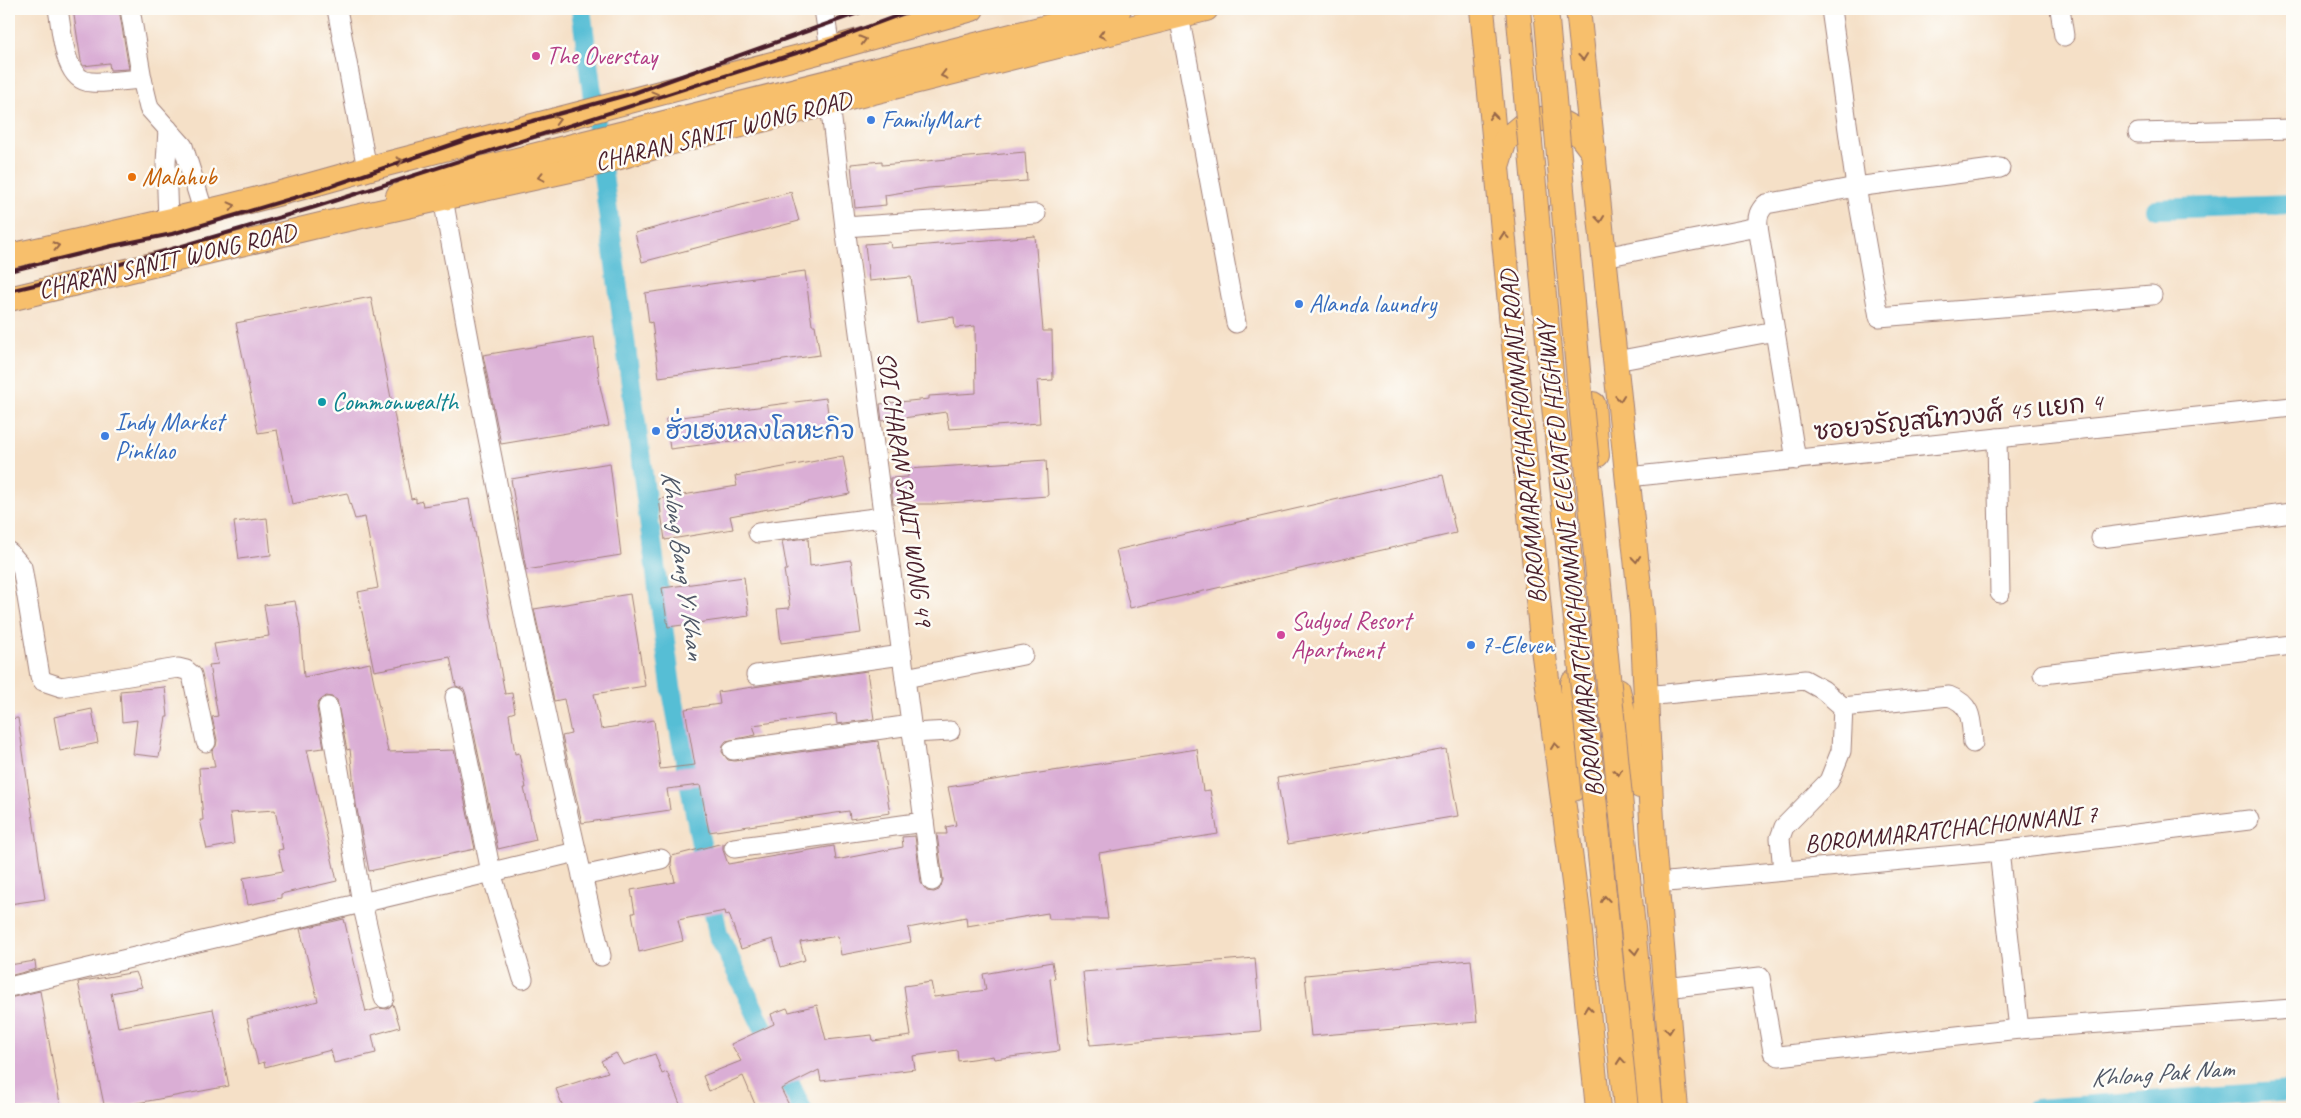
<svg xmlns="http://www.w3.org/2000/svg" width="2301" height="1118" font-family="Caveat,'Playpen Sans Thai',sans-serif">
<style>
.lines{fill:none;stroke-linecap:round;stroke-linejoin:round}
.canal{stroke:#57bed5;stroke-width:20}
.building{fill:#daaed5}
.minor-casing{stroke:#a08079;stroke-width:21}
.major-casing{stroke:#a08079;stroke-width:26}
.minor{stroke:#fff;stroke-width:19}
.major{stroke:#f7bf6c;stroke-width:24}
.rail{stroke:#4a1f2b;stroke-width:4}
.major-bridge-casing{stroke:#a08079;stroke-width:26;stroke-linecap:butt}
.major-bridge{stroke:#f7bf6c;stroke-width:24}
.oneway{stroke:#986748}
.hotel-dot{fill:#d1479c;stroke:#fdfcf7;stroke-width:2}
.shop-dot{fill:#3f7fe0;stroke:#fdfcf7;stroke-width:2}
.food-dot{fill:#e8710a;stroke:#fdfcf7;stroke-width:2}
.culture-dot{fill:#0f9aa8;stroke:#fdfcf7;stroke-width:2}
.labels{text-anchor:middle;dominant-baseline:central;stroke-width:5;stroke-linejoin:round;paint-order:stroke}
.hotel-label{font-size:25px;fill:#b23c85;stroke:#fdfcf7;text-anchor:start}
.shop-label{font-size:25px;fill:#366cbe;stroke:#fdfcf7;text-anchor:start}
.street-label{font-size:25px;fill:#4a1f2b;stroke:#fdfcf7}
.food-label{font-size:25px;fill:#c56008;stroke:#fdfcf7;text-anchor:start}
.culture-label{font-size:25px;fill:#0d838f;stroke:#fdfcf7;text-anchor:start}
.water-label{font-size:26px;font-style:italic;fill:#4f5766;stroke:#fdfcf7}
</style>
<rect width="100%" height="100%" fill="#fdfcf7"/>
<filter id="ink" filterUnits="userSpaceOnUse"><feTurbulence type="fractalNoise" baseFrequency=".02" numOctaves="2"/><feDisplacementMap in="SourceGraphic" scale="10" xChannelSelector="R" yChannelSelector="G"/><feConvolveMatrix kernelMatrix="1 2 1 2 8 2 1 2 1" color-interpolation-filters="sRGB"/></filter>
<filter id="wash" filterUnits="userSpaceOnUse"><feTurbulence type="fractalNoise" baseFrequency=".0096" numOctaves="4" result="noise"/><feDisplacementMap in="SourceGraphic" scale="20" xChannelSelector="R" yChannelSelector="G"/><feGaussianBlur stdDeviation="1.12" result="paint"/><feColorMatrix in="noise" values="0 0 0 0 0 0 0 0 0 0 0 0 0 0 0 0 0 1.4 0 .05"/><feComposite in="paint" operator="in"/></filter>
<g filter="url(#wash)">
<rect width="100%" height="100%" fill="#f5e0c7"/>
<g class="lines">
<g class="canal">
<polyline points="581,9 671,686 718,934 802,1109"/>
<polyline points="2156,209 2292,204"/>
<polyline points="2035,1109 2292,1091"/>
</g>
</g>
<g id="blocks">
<g class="building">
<polygon points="73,9 119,9 129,69 110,70 109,63 83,66 81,61"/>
<polygon points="1025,152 1027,181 928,188 885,195 886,205 855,208 851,164 882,161 882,165"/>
<polygon points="791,192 799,221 642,262 635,233"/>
<polygon points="1035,236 1043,331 1052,331 1053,380 1037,381 1040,423 949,429 946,412 882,421 880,404 929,399 929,396 976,393 975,326 955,328 954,317 917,322 911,277 869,281 865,244 890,242 891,248"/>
<polygon points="805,271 812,325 815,325 820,355 659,377 652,322 649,323 645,293"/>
<polygon points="371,297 411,499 416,498 416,503 422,501 423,506 469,499 505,694 512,693 515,712 509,714 515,754 519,753 526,788 524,788 536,840 498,849 466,695 464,689 456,686 450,657 374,671 358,592 378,588 365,517 355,519 347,493 292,504 277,430 258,433 236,323"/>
<polygon points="594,337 600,386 609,426 501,444 483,355"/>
<polygon points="826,398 830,428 670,449 666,419"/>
<polygon points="843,456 850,494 730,516 733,529 665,540 659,499 737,486 735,476"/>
<polygon points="1046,460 1048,496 934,504 893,504 890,478 908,477 908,469"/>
<polygon points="610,463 621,555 526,570 511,479"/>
<polygon points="1443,475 1456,533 1130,608 1116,550"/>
<polygon points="267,518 271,555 239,559 234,522"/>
<polygon points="808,538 810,566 851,560 861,633 781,643 777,609 790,608 784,570 787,570 782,541"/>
<polygon points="744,577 749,616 668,627 662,588"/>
<polygon points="630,594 645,686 594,694 601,729 654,720 660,769 695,765 685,709 720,704 718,692 867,671 874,719 837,724 836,714 753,725 756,735 726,741 723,745 722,752 728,760 735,761 878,741 890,813 850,819 849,811 709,832 700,785 667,789 670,810 582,823 562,736 571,734 564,699 554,701 534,609"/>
<polygon points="295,601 300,627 304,677 370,663 388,752 454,750 475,849 369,871 356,804 350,749 347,750 337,700 332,697 326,696 318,703 317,708 324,748 307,750 337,881 281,894 281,898 248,905 243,878 283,871 278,850 283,849 275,810 230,813 234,844 207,849 200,820 203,820 199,768 215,767 212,751 216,746 217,740 212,717 218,716 209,665 218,664 214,644 269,636 264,605"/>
<polygon points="165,687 168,717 166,717 159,757 133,754 137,720 122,722 120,691"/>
<polygon points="92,709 98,743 60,751 54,717"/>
<polygon points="18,718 45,899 9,904 9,719"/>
<polygon points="1197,749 1203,791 1210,790 1218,834 1099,853 1108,919 1049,919 1048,913 967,926 966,917 908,928 911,942 841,955 838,936 800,942 805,960 781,967 773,939 741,949 729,914 726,915 725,911 678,920 683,941 639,952 632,913 635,913 631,890 675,882 671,864 672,856 723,843 723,850 728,864 834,846 836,860 903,847 902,837 915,836 921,883 927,891 934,892 939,890 943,880 937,834 947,834 946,827 956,825 948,787"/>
<polygon points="1446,749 1458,816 1288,844 1277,778"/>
<polygon points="344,919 366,1012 379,1008 387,1009 393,1004 400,1027 372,1035 376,1053 334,1063 331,1050 265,1067 264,1062 258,1064 247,1019 318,1001 300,929"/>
<polygon points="1255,958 1261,1031 1090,1045 1083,972"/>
<polygon points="1471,960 1477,1022 1311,1036 1305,975"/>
<polygon points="35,961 36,969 9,976 9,965"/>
<polygon points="1052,962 1055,978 1050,979 1059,1051 994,1059 993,1056 958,1061 957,1050 913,1056 915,1069 821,1081 819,1070 781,1089 791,1109 757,1109 743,1076 709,1091 703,1076 741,1061 731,1044 774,1024 771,1014 787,1008 789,1012 817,1005 826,1040 872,1035 873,1041 911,1036 904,986 931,982 934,997 986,990 983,974"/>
<polygon points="136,972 142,987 111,993 118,1027 213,1009 229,1086 105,1109 78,982"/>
<polygon points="40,991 61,1109 9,1109 9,998"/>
<polygon points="616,1053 623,1065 655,1054 662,1074 667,1072 682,1109 564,1109 556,1089 608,1072 601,1061"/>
</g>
</g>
</g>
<g filter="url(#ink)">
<use href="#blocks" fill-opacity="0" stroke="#a08079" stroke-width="1"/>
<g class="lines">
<defs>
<g id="minor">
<path d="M58 9C62 29 63 81 91 82 107 83 125 80 142 79"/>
<polyline points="130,9 142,79 149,108 183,146 204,213"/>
<polyline points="337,9 367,169"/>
<polyline points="824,9 830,49"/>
<polyline points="1831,9 1856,187 1879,317 2152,295"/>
<polyline points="2060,9 2064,36"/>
<polyline points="1179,15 1236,323"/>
<polyline points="830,104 845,227 932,881"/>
<polyline points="2138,133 2292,129"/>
<path d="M443 198C488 452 541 705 601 956"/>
<polyline points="168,221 166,163 168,129"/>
<polyline points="845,227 1036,214"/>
<polyline points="1604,257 1758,227"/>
<polyline points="1616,361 1775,331"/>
<polyline points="1997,438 2000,593"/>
<path d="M1796 460 1758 227C1757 216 1759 211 1766 204L1856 187 2000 168"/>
<polyline points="1628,477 2292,407"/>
<polyline points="758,533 883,517"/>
<polyline points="2101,538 2292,513"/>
<polyline points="9,552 22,567 40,676 43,681 61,687 178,668 186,670 192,675 206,742"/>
<polyline points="2043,674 2292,645"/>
<polyline points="756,675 902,655"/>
<polyline points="905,678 1023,655"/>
<polyline points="1646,696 1805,680 1823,690 1843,707 1841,751 1829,781 1784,827 1780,838 1783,871"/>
<polyline points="455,697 491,872 523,979"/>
<polyline points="328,707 362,903 384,998"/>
<path d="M1843 707 1949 696C1973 705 1971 720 1973 743"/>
<polyline points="912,733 950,731"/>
<polyline points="733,750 911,725"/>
<polyline points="734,848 924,822"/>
<polyline points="1999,851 2019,1029"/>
<polyline points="582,876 661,859"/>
<polyline points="1657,883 1999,851 2249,820"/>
<polyline points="9,987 576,852"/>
<polyline points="1666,988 1760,977 1773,1052 1779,1056 2019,1029 2292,1009"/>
</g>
<g id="major">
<polyline points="1482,9 1542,641 1578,913 1598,1109"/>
<polyline points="1578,9 1642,615 1653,842 1676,1109"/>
<polyline points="1498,163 1505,140 1529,120 1553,118 1577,131 1593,152"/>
<polyline points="398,196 445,178 1119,9"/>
<path d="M9 256C129 230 249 204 367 169L830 49 972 9"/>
<polyline points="9,299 325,224 588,166 669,143 1206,9"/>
<polyline points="1593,404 1597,455"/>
<polyline points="1573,683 1573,789"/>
<polyline points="1618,690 1640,786"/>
</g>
</defs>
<use href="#minor" class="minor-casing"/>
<use href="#major" class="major-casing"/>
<use href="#minor" class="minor"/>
<use href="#major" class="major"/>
<g class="rail">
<polyline points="9,271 112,246 172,234 317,191 471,138 634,93 869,9"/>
<polyline points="9,291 107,268 315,207 806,50 915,9"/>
</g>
<defs>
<g id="major-bridge">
<polyline points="1518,9 1554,406 1626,1109"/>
<polyline points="1546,9 1581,404 1651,1109"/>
</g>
</defs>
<use href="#major-bridge" class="major-bridge-casing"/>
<use href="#major-bridge" class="major-bridge"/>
</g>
<defs><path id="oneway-chevron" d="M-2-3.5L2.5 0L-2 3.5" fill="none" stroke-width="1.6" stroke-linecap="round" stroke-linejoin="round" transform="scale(1.25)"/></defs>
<g class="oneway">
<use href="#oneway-chevron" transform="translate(1102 35) rotate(166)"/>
<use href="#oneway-chevron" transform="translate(863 40) rotate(-16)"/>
<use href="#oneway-chevron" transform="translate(1583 57) rotate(84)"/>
<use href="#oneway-chevron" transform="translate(944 75) rotate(166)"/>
<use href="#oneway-chevron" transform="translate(655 95) rotate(-15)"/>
<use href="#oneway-chevron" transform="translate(1493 116) rotate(-96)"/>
<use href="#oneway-chevron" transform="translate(557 120) rotate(-15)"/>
<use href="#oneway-chevron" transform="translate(400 161) rotate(-14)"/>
<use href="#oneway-chevron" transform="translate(541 177) rotate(168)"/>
<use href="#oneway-chevron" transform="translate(232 206) rotate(-14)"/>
<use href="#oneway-chevron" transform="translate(1600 219) rotate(84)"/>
<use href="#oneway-chevron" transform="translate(1504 236) rotate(-95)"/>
<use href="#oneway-chevron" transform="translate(56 246) rotate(-12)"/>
<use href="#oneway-chevron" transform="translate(1620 398) rotate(84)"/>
<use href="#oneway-chevron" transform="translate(1636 559) rotate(84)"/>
<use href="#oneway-chevron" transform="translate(1555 746) rotate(-97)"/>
<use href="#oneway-chevron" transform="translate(1618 772) rotate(84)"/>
<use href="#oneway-chevron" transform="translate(1605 899) rotate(-96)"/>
<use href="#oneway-chevron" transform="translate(1635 951) rotate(84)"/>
<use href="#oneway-chevron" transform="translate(1588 1009) rotate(-96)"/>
<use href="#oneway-chevron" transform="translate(1669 1030) rotate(85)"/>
<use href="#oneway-chevron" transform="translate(1621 1061) rotate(-95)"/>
</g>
</g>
<g class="hotel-dot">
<circle cx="536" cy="56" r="5"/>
<circle cx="1281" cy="635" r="5"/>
</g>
<g class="shop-dot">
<circle cx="871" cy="120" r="5"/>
<circle cx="1299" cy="304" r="5"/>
<circle cx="656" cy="431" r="5"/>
<circle cx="105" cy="436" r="5"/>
<circle cx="1471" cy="645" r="5"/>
</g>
<circle class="food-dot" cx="132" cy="177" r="5"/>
<circle class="culture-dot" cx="322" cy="402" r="5"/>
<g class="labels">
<g class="hotel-label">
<text x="546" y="56">The Overstay</text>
<text x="1291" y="621">Sudyod Resort<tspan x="1291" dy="29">Apartment</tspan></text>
</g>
<g class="shop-label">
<text x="881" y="120">FamilyMart</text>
<text x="1309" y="304">Alanda laundry</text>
<text x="115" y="422">Indy Market<tspan x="115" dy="29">Pinklao</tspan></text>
<text x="666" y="431">ฮั่วเฮงหลงโลหะกิจ</text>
<text x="1481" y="645">7-Eleven</text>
</g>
<g class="street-label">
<text transform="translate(723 131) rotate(-14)">CHARAN SANIT WONG ROAD</text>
<text transform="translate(167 261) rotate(-13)">CHARAN SANIT WONG ROAD</text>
<text transform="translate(1958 417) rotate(-6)">ซอยจรัญสนิทวงศ์ 45 แยก 4</text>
<text transform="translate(1523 437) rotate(-95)">BOROMMARATCHACHONNANI ROAD</text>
<text transform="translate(905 489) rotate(82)">SOI CHARAN SANIT WONG 49</text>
<text transform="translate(1570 559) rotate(-96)">BOROMMARATCHACHONNANI ELEVATED HIGHWAY</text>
<text transform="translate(1951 829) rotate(-6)">BOROMMARATCHACHONNANI 7</text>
</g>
<g class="food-label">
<text x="142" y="177">Malahub</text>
</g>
<g class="culture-label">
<text x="332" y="402">Commonwealth</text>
</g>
<g class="water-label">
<text transform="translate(683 565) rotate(82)">Khlong Bang Yi Khan</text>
<text transform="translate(2162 1073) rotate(-4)">Khlong Pak Nam</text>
</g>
</g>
<rect width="2301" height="1118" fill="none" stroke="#fdfcf7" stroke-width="30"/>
</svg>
